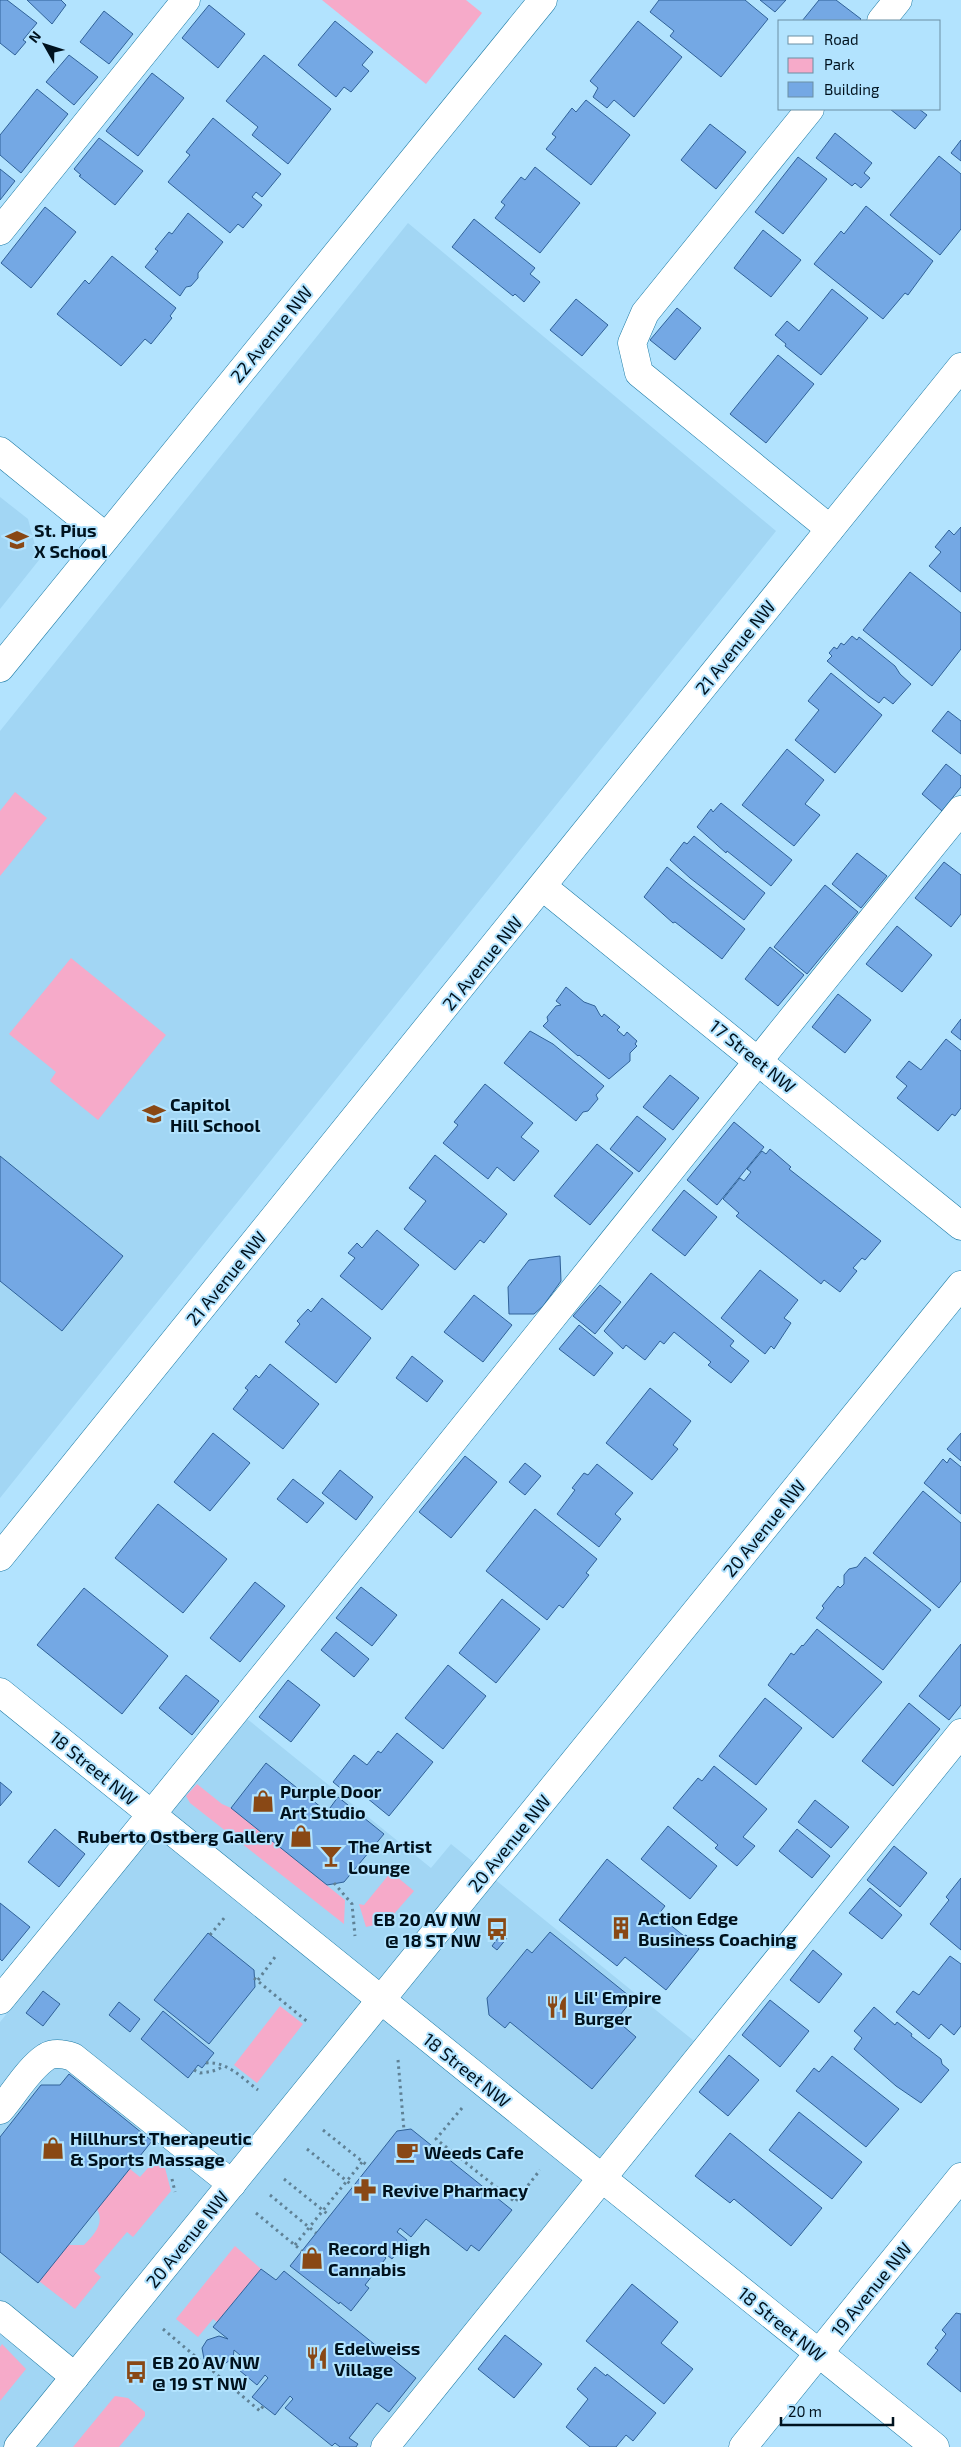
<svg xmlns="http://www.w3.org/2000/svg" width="961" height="2447" font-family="'Exo 2',sans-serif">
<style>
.built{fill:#a2d6f4}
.green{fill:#f6aac9}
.building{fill:#74a8e4;stroke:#306299}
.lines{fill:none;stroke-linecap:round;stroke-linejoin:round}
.minor-casing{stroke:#1d7ba5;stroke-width:29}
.path{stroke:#5f8195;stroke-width:3;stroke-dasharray:2.5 4;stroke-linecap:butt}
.minor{stroke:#fff;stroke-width:28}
.labels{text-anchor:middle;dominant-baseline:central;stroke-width:4;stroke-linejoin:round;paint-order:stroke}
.street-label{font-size:18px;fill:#00121e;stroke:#b2e3fe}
.poi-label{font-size:18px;font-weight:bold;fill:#00121e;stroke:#b2e3fe;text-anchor:start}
</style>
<rect width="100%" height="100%" fill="#b2e3fe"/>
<g class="built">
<polygon points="408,223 776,531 0,1498 0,731"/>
<polygon points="0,497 28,519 39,560 0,609"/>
<polygon points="246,1718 431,1868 451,1844 699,2045 374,2447 0,2447 0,2022"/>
</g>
<g class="green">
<polygon points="322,0 466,0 482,13 426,84"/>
<polygon points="15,792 47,818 0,876 0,811"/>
<polygon points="71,958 166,1035 98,1120 50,1081 56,1072 9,1034"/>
<polygon points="197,1784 222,1804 231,1808 345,1900 344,1924 190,1803 186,1796"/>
<polygon points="391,1872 414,1891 387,1922 366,1927 359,1904 364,1905"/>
<polygon points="280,2006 303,2024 257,2083 234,2065"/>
<path d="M155 2160 165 2168 171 2191 133 2237 127 2232 94 2271 101 2277 75 2309 39 2281 68 2245H84C94 2235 105 2223 97 2209L130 2169 140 2177Z"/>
<polygon points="235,2246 261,2269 217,2322 213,2319 198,2337 176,2319"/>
<polygon points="2,2344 26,2369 0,2401 0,2347"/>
<polygon points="115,2396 128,2398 145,2412 145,2416 119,2447 73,2447"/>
</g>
<g class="building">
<polygon points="0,0 7,0 37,23 23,40 26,42 15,55 0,43"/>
<polygon points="27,0 61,0 66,5 52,24"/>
<polygon points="659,0 745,0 768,19 721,77 670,36 674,31 650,12"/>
<polygon points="760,0 786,0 775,12"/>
<polygon points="819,0 836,0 861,19 859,21 802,21"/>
<polygon points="209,5 245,34 218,68 182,38"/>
<polygon points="104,11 133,34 109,64 80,42"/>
<polygon points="335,21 373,52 362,65 369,71 351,92 344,87 336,97 298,65"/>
<polygon points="638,21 682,57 634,117 614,100 607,108 593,97 598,88 590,81"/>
<polygon points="69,55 98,77 74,105 46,82"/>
<polygon points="264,55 331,109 288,164 252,135 258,127 226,101"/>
<polygon points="152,73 184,98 138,156 106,131"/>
<polygon points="37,89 68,114 21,173 0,155 0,135"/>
<polygon points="586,100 630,135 591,185 546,149 556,137 552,134 572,108 576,112"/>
<polygon points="890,109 919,109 927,115 915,129"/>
<polygon points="213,118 281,174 262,197 256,192 252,197 262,205 243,228 238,224 230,233 168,182 190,155 186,152"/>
<polygon points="710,124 746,152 716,189 681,160"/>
<polygon points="835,133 872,163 864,173 870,178 861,188 855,183 852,186 816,158"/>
<polygon points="99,138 143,171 115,205 79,176 81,175 74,169"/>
<polygon points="961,140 961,161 951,153"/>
<polygon points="939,156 961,174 961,229 940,255 890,215"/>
<polygon points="798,157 827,179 783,234 755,212"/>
<polygon points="535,167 580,203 540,253 495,218 505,205 501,202 521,177 525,180"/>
<polygon points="0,169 15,181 0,200"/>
<polygon points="866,206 933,261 908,295 905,293 883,319 814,264 841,231 844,234"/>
<polygon points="45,207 76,232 31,288 1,263"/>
<polygon points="188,213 223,242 198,273 198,278 191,286 186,287 180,296 145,267 158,251 155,249 169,232 172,234"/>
<polygon points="474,219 535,268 530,274 540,282 524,302 515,294 513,296 452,247"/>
<polygon points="763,230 801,260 771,297 734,268"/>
<polygon points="112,256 176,308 170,316 172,318 151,344 145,339 121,366 57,314 85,280 89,284"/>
<polygon points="832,289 868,318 821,375 785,346 786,344 775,335 787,321 799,331"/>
<polygon points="576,299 608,325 582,356 550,330"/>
<polygon points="677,308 701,328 675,360 650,340"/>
<polygon points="778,355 814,384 766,443 730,414"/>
<polygon points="961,527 961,592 929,566 941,552 935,547 949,530 954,535"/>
<polygon points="910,572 961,613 961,649 932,686 863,630"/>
<polygon points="852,636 857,640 859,637 895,666 900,674 911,684 893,704 884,697 879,703 869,696 827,661 832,656 829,653 834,647 837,649 841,643 844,645"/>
<polygon points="831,673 882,715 835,773 795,740 819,710 808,701"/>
<polygon points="948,711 961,721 961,754 932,731"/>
<polygon points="787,749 824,780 805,804 820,815 794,846 742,805"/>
<polygon points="946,764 961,776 961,787 942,811 922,794"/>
<polygon points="721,803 792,860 771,886 727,851 726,853 697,827 711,809 713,812"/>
<polygon points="694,836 765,893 744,920 690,878 670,860 684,842 687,844"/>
<polygon points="857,853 887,876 861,908 832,884"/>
<polygon points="944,862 961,875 961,914 951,927 915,898"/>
<polygon points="667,867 745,929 722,959 675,922 673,923 644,897"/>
<polygon points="825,885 858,912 807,974 774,947"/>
<polygon points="897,926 932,955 902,992 866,964"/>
<polygon points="770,947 804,975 778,1006 745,979"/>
<polygon points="566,987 584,1002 595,1006 600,1015 602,1017 604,1014 620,1027 617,1030 624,1036 627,1032 637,1041 635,1044 637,1046 630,1053 630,1061 609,1079 579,1055 578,1056 543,1026 548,1021 547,1017 556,1006 561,1005 556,1001"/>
<polygon points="838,994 871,1020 845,1053 812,1027"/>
<polygon points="961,1019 961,1040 951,1032"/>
<polygon points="530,1031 553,1044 604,1086 596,1095 598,1099 588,1111 583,1112 576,1121 504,1063"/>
<polygon points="946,1039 961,1051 961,1108 955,1116 952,1114 938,1131 897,1098 907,1086 896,1077 909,1061 921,1070"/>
<polygon points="670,1075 699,1098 673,1130 643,1107"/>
<polygon points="485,1084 533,1123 521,1137 539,1151 514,1181 497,1167 488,1179 443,1143 458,1125 454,1122"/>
<polygon points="637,1116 666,1139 639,1172 610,1149"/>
<polygon points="734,1122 764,1147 717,1205 687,1180"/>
<polygon points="597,1144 633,1173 590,1225 554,1196"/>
<polygon points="770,1149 791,1167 789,1169 881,1241 865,1260 862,1258 853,1268 857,1271 840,1292 824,1280 821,1284 736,1216 739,1213 723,1199 740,1178 744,1181 751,1172 747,1169 762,1151 766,1154"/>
<polygon points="435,1155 507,1214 484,1243 480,1240 455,1270 404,1229 426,1201 409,1188"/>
<polygon points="0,1156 123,1256 62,1331 0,1281"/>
<polygon points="684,1190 717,1217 685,1256 652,1230"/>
<polygon points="377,1230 419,1265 382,1310 340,1276 355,1258 348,1253 357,1243 362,1248"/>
<polygon points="560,1256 561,1281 543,1306 534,1314 509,1314 508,1287 529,1260"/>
<polygon points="760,1270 798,1300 784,1318 791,1323 774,1349 771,1346 765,1354 721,1318"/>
<polygon points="651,1273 734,1341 730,1346 749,1361 731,1383 708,1365 711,1362 674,1332 664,1344 660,1341 645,1360 626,1345 623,1349 604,1331"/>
<polygon points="600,1285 621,1302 595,1334 573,1316"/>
<polygon points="474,1295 512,1325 483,1362 444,1332"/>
<polygon points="322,1298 371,1338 336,1383 285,1342 300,1324 297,1321 308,1309 311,1312"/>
<polygon points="579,1325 613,1353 594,1376 559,1349"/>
<polygon points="412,1356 443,1381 427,1402 396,1378"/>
<polygon points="270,1364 319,1404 283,1449 233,1409 248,1390 245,1388 256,1375 259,1378"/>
<polygon points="650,1388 691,1421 673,1445 678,1449 652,1480 606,1443"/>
<polygon points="213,1433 250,1463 210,1511 174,1482"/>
<polygon points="961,1433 961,1461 947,1449"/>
<polygon points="465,1456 497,1482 451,1538 419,1512"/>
<polygon points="950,1458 961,1467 961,1514 924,1483 943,1459 947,1463"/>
<polygon points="525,1463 541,1476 525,1495 509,1482"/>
<polygon points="597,1464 633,1493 615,1514 621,1519 599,1547 557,1514 575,1490 572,1488 584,1473 588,1475"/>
<polygon points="340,1470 373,1497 356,1520 322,1493"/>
<polygon points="293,1479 324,1503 307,1523 277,1499"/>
<polygon points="923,1491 961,1523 961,1581 939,1608 873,1553"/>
<polygon points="158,1504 227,1559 183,1613 115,1558"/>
<polygon points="535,1509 597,1559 586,1573 589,1575 563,1608 559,1605 547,1620 486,1571"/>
<polygon points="865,1557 931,1610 883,1670 816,1618 824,1608 822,1606 838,1586 840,1588 844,1584 844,1575 849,1569 857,1567"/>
<polygon points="255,1582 285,1606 240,1662 210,1638"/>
<polygon points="361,1587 397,1615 372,1646 336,1618"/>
<polygon points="84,1588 168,1656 122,1714 37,1645"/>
<polygon points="502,1599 540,1629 496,1683 459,1653"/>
<polygon points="817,1629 882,1682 833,1738 768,1685 791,1653 794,1655 802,1645 803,1646"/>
<polygon points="336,1632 369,1659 354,1677 321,1650"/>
<polygon points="961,1644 961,1705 949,1720 919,1696"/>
<polygon points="448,1665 486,1696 443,1749 405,1718"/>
<polygon points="186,1675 219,1701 192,1735 159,1708"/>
<polygon points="288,1680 320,1705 291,1742 259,1717"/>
<polygon points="765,1698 802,1728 756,1785 719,1756"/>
<polygon points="909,1703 940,1729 893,1786 862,1761"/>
<polygon points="397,1733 433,1762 389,1816 356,1789 350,1796 333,1782 354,1755 367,1765 378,1751 381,1753"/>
<polygon points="266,1763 327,1812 338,1797 384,1834 344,1882 327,1885 231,1808"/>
<polygon points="714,1766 767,1809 743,1837 755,1846 737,1866 715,1848 718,1845 673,1808 698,1778 702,1781"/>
<polygon points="0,1782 12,1792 0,1806"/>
<polygon points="815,1800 849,1827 831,1848 798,1822"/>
<polygon points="668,1826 717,1866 690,1899 641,1859"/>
<polygon points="55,1829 85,1854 59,1887 28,1862"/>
<polygon points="797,1829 830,1856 812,1878 779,1851"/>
<polygon points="894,1846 927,1873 900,1907 867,1880"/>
<polygon points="607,1859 665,1906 658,1915 684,1936 686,1935 699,1949 666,1990 625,1957 617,1966 559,1920"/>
<polygon points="961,1878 961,1950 930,1924 949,1900 946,1897"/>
<polygon points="870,1888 902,1915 882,1939 849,1913"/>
<polygon points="0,1903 30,1927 2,1961 0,1959"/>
<polygon points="550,1932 633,1999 616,2020 636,2037 592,2089 510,2022 505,2028 489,2015 487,1998 527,1949 532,1953"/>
<polygon points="208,1933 254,1970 255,1987 209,2044 154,2000"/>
<polygon points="501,1934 507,1938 497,1950 492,1946"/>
<polygon points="813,1950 842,1974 819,2003 790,1980"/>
<polygon points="950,1956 961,1964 961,2026 954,2035 941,2024 929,2039 896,2012 913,1991 919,1995"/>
<polygon points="43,1991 60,2004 43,2026 26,2013"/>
<polygon points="770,2000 809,2031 780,2067 742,2035"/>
<polygon points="119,2002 140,2019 130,2032 109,2015"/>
<polygon points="874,2007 895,2025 897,2022 912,2034 911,2036 941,2059 942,2064 949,2070 921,2103 896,2086 854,2049 862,2038 854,2031"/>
<polygon points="163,2011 214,2053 202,2068 198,2065 188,2078 141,2039"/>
<polygon points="729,2055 759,2080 728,2116 699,2092"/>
<polygon points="832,2056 899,2109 866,2147 796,2091 814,2068 819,2072"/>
<polygon points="69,2074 152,2141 38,2283 0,2252 0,2137 41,2085 60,2085"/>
<polygon points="799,2112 862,2162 832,2199 769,2150"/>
<polygon points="411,2129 512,2210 479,2251 471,2245 467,2251 426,2219 411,2237 400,2228 397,2232 407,2240 392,2259 382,2251 380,2253 386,2258 365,2285 369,2288 351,2311 340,2302 339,2304 290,2266 397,2131"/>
<polygon points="730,2133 822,2208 791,2246 734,2199 730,2203 695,2176"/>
<polygon points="261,2269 276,2280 284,2271 416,2378 389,2412 377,2403 349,2438 358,2444 356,2447 340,2447 335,2443 332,2446 285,2408 293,2399 290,2396 275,2415 252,2397 268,2378 265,2375 257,2385 239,2370 247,2361 234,2350 233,2358 223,2365 215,2366 204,2359 202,2348 207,2340 219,2336 228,2339 213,2327"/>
<polygon points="632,2284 678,2322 661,2343 693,2369 664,2404 586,2341"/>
<polygon points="956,2313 961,2314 961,2392 927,2364 938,2350 935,2348 946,2334 942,2330"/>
<polygon points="505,2335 542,2364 514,2398 478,2369"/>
<polygon points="595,2367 606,2376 607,2374 656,2413 633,2441 626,2435 616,2447 590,2447 566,2427 588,2399 577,2389"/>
</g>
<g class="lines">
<defs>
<g id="minor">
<polyline points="881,21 898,0"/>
<polyline points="810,109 645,313 632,343 639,373 830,529"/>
<polyline points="0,231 186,0"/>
<polyline points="0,451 106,537"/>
<polyline points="0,668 543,0"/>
<polyline points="543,887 961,1226"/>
<polyline points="0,1557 961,367"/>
<polyline points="0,1692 935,2447"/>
<path d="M0 2000C324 1606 639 1206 961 810"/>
<path d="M0 2110C14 2094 28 2069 46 2057 54 2052 64 2054 73 2057L232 2184"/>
<polyline points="0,2315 75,2377"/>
<polyline points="18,2447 961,1285"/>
<polyline points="385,2447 961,1733"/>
<polyline points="743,2447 961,2177"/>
</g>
</defs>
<use href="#minor" class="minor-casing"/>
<g class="path">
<polyline points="334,1883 352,1904 355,1936"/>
<polyline points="210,1935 225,1917"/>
<polyline points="254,1978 309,2023"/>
<polyline points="258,1980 275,1957"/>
<polyline points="398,2060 404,2130"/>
<path d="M206 2063C227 2061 242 2078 258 2090"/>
<path d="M194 2070 200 2073C209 2072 216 2071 224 2066"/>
<polyline points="462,2108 436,2139 515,2202 540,2170"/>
<polyline points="323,2130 368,2166"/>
<polyline points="307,2149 353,2186"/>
<polyline points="172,2179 175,2192"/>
<polyline points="284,2179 330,2216"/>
<polyline points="270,2195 316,2233"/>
<polyline points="256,2213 302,2251"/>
<polyline points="295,2245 363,2161"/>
<polyline points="163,2329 260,2411 263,2406"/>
</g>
<use href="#minor" class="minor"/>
</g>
<defs>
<symbol id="school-bare" viewBox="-9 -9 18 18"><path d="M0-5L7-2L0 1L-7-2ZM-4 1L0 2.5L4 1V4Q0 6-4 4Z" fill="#894815" stroke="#b2e3fe" stroke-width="2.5" paint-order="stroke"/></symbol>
<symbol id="shop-bare" viewBox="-9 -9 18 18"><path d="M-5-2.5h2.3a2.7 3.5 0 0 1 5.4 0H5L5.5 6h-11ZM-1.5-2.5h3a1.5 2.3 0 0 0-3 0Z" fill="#894815" stroke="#b2e3fe" stroke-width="2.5" paint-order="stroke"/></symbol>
<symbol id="bar-bare" viewBox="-9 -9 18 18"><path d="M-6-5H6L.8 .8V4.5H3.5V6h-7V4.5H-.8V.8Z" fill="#894815" stroke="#b2e3fe" stroke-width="2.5" paint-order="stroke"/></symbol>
<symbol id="building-bare" viewBox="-9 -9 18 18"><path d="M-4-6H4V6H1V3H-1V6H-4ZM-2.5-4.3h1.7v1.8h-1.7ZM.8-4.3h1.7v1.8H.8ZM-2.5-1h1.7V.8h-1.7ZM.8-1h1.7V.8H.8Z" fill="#894815" stroke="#b2e3fe" stroke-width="2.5" paint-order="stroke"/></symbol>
<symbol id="bus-bare" viewBox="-9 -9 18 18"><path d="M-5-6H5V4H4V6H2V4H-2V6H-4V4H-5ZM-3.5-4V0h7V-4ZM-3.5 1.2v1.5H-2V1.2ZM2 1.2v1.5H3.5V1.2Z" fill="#894815" stroke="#b2e3fe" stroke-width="2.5" paint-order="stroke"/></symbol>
<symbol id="restaurant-bare" viewBox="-9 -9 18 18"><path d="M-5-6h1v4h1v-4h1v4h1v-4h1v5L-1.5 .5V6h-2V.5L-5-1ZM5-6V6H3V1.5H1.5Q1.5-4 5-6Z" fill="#894815" stroke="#b2e3fe" stroke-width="2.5" paint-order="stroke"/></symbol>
<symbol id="cafe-bare" viewBox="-9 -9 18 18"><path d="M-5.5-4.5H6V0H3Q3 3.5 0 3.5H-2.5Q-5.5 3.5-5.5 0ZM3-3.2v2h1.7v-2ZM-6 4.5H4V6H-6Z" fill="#894815" stroke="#b2e3fe" stroke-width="2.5" paint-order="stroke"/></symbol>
<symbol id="pharmacy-bare" viewBox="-9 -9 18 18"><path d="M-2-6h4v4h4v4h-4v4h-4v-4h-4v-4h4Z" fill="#894815" stroke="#b2e3fe" stroke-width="2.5" paint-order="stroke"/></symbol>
</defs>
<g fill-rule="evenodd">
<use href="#school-bare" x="1" y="524" width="32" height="32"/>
<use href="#school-bare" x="138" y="1098" width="32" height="32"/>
<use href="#shop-bare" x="247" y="1785" width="32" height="32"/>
<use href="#shop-bare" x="285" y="1820" width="32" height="32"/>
<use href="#bar-bare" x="315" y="1840" width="32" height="32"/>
<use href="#building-bare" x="605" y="1912" width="32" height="32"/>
<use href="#bus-bare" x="481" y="1913" width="32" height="32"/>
<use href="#restaurant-bare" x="541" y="1991" width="32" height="32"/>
<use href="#shop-bare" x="37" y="2132" width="32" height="32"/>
<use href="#cafe-bare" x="391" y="2136" width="32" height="32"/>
<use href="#pharmacy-bare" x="349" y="2174" width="32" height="32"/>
<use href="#shop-bare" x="296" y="2242" width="32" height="32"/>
<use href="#restaurant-bare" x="301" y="2342" width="32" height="32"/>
<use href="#bus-bare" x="120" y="2356" width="32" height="32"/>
</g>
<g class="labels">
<g class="street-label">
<text transform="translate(271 334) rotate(-51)">22 Avenue NW</text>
<text transform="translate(735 647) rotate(-51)">21 Avenue NW</text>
<text transform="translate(482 963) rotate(-51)">21 Avenue NW</text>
<text transform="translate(753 1056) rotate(39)">17 Street NW</text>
<text transform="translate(226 1278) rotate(-51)">21 Avenue NW</text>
<text transform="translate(764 1528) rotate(-51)">20 Avenue NW</text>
<text transform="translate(94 1768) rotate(39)">18 Street NW</text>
<text transform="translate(509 1843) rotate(-51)">20 Avenue NW</text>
<text transform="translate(467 2070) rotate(39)">18 Street NW</text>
<text transform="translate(187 2239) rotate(-51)">20 Avenue NW</text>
<text transform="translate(871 2289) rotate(-51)">19 Avenue NW</text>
<text transform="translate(782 2324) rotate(39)">18 Street NW</text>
</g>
<g class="poi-label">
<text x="34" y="530">St. Pius<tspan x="34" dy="21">X School</tspan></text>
<text x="170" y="1104">Capitol<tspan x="170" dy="21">Hill School</tspan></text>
<text x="280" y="1791">Purple Door<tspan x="280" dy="21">Art Studio</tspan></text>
<text x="284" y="1836" text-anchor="end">Ruberto Ostberg Gallery</text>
<text x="348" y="1846">The Artist<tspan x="348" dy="21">Lounge</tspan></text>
<text x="638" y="1918">Action Edge<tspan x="638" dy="21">Business Coaching</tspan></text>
<text x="481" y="1919" text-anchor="end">EB 20 AV NW<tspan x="481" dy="21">@ 18 ST NW</tspan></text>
<text x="574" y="1997">Lil' Empire<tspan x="574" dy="21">Burger</tspan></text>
<text x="70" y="2138">Hillhurst Therapeutic<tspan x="70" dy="21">&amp; Sports Massage</tspan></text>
<text x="424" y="2152">Weeds Cafe</text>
<text x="382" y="2190">Revive Pharmacy</text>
<text x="328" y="2248">Record High<tspan x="328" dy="21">Cannabis</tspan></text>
<text x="334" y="2348">Edelweiss<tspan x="334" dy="21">Village</tspan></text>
<text x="152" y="2362">EB 20 AV NW<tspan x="152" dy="21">@ 19 ST NW</tspan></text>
</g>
</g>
<rect x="778" y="20" width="162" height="90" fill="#b2e3fe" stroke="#6b8fa4"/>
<rect x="788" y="36" width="25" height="8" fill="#ffffff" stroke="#6b8fa4"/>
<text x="824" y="45" font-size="15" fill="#00121e">Road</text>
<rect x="788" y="58" width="25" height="15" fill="#f6aac9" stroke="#6b8fa4"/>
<text x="824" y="70" font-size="15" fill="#00121e">Park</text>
<rect x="788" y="82" width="25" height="15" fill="#74a8e4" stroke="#6b8fa4"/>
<text x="824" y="95" font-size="15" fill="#00121e">Building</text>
<g transform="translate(45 45) rotate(309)" stroke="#b2e3fe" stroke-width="4" paint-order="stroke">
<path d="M0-4L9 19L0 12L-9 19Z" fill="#00121e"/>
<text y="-8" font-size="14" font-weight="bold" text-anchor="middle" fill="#00121e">N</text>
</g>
<path d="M781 2417v8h112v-8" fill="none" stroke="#00121e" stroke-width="2.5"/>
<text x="788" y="2417" font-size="15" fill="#00121e" stroke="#b2e3fe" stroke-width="4" paint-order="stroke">20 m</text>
</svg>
